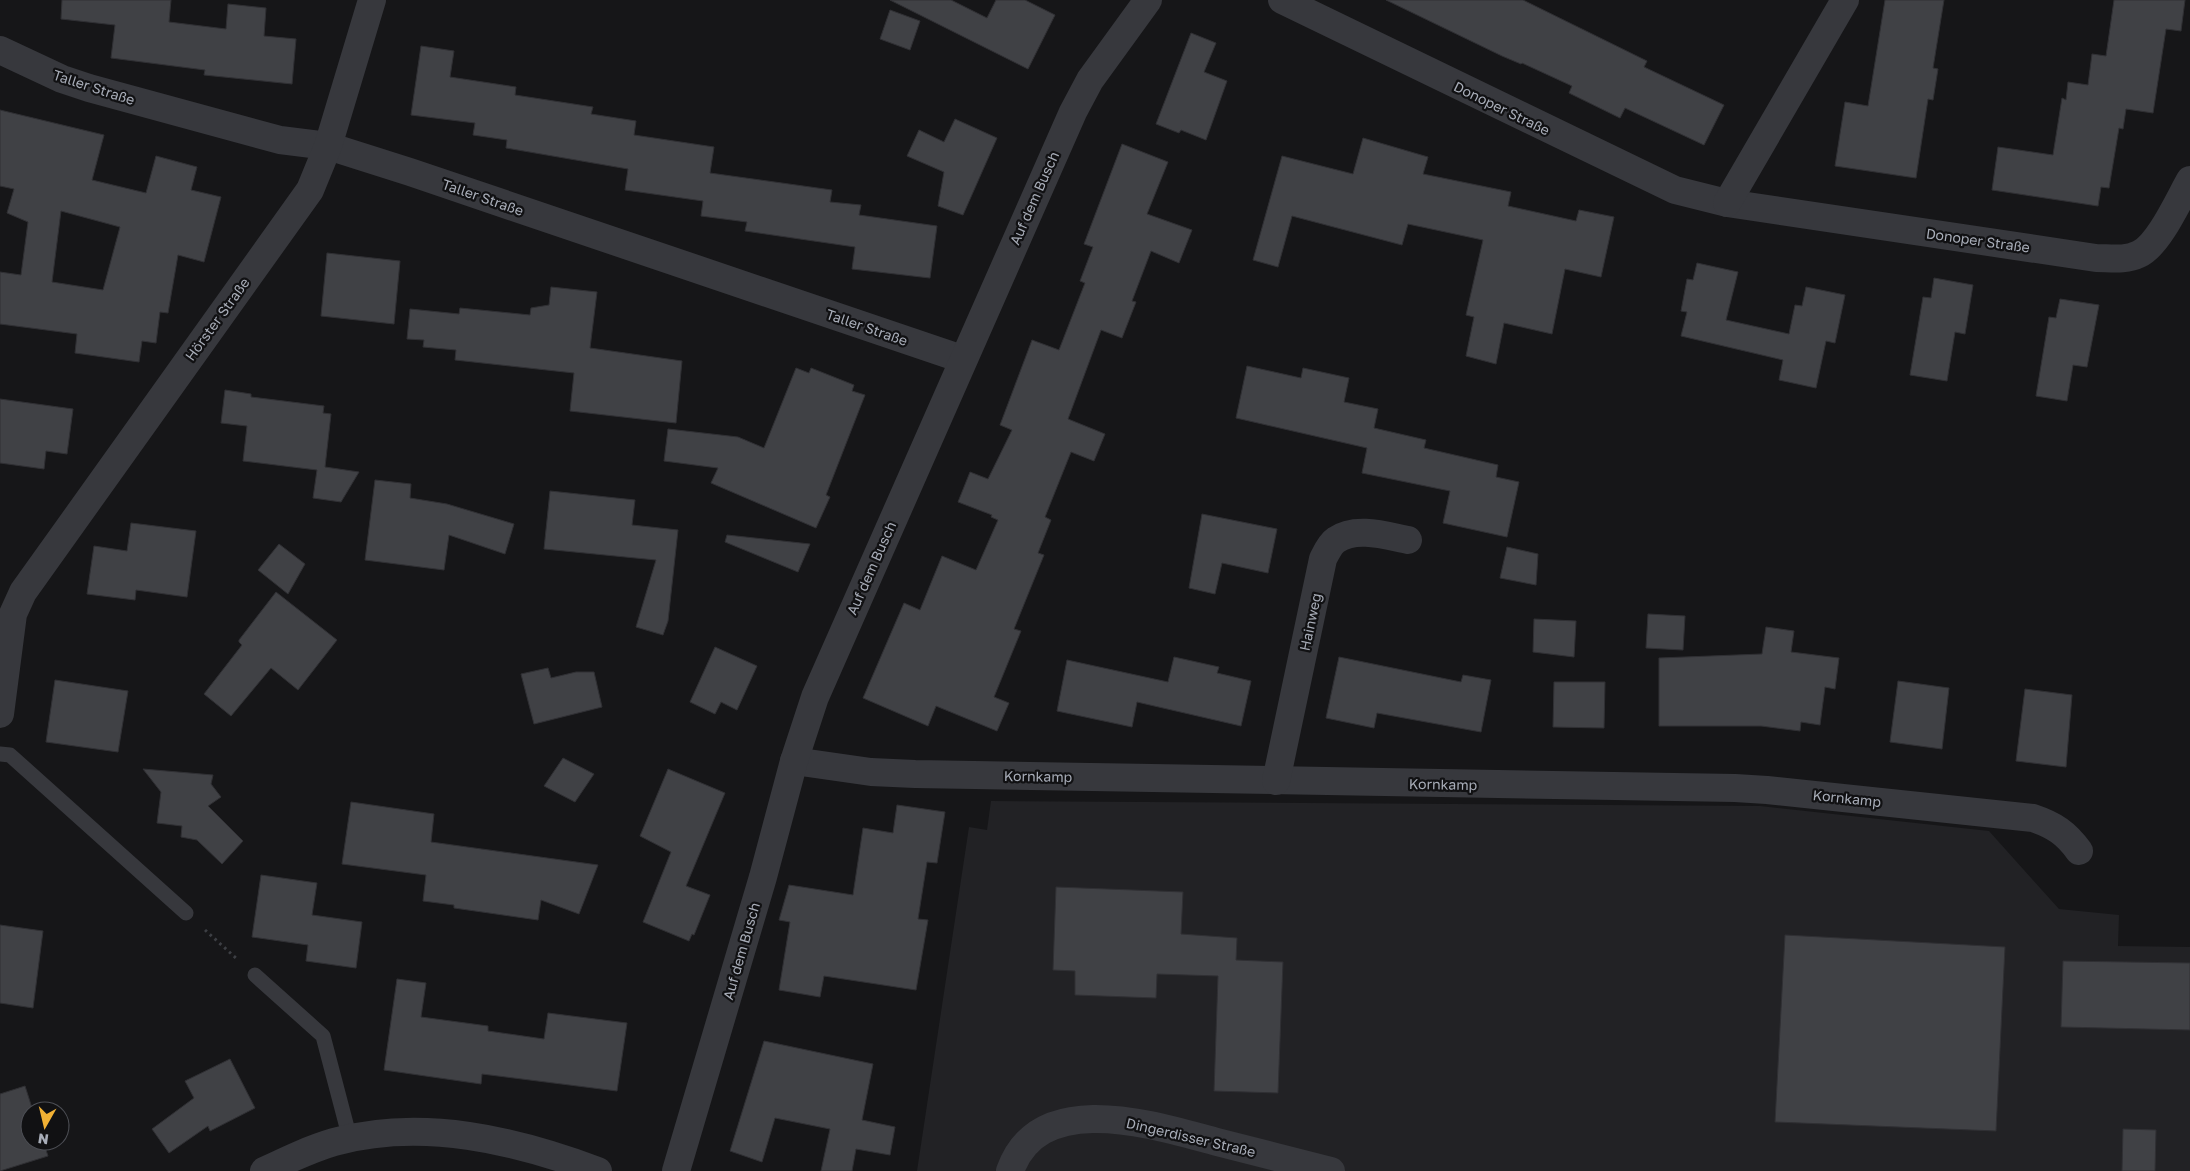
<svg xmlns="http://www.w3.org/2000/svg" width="2190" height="1171" font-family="'Golos Text',sans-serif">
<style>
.built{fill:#222225}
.building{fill:#404145;stroke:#303034;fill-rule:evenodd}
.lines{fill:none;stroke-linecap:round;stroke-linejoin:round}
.path{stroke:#3d3f44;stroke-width:3;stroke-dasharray:2.5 4;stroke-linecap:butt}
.service{stroke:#37383d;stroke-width:15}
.minor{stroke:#37383d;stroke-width:28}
.labels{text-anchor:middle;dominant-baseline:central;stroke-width:4.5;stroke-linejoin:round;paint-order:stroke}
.street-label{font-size:14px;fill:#a8adb8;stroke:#111113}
</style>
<rect width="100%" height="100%" fill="#161618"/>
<polygon class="built" points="991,801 1760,806 1989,831 2059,909 2119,915 2118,946 2190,947 2190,1171 917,1171 969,827 987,830"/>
<g class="building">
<polygon points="62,0 171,0 169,22 226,29 228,4 266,8 264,36 296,39 292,84 204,75 205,70 111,58 115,25 61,19"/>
<polygon points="890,0 951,0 987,18 996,0 1025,0 1055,15 1028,69"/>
<polygon points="1386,0 1523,0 1647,61 1644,67 1724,105 1704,145 1625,108 1620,118 1569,93 1572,86 1522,63 1521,64 1502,56"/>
<polygon points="1885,0 1944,0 1933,68 1938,69 1933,100 1928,99 1916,178 1835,166 1845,102 1868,106"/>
<polygon points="2114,0 2185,0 2181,31 2166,29 2153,113 2126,109 2123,129 2119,128 2109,188 2101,187 2098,206 1992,190 1998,147 2053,155 2062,98 2066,100 2068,82 2088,85 2092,54 2106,56"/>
<polygon points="890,10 920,21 910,50 880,39"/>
<polygon points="1191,33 1216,43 1204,72 1227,81 1206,140 1181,130 1179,133 1156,124"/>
<polygon points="421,46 454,51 450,77 516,87 515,95 593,107 591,114 636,121 634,135 714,147 710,173 832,190 830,202 861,205 859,215 937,226 930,278 852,269 855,247 745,231 747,222 701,216 703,201 625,190 628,169 506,148 507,140 473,135 475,123 411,115"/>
<path d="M0 110 104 135 92 180 146 193 156 156 197 167 191 190 221 197 204 262 178 255 168 313 160 312 156 343 142 341 139 362 75 353 77 334 0 324V272L21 275 28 222 7 213 14 189 0 186ZM61 211 120 227 103 290 52 282Z"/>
<polygon points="955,119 997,138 963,215 938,206 944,172 907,156 919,130 944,142"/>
<polygon points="1363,138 1428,157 1423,174 1511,192 1508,206 1576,221 1579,210 1614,217 1601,277 1565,269 1552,334 1504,323 1496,364 1466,356 1474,317 1466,315 1483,240 1408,224 1402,245 1292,216 1278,267 1253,260 1282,156 1353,174"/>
<polygon points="1122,144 1168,162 1147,214 1192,230 1179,263 1151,251 1132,301 1136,302 1122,338 1101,330 1068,419 1105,434 1094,461 1071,452 1045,517 1051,520 1038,553 1044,555 1014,629 1021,631 994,697 1009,703 997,731 936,706 928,726 863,698 904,603 920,610 942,556 976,570 998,520 991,517 992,515 958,502 970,472 988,479 1012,430 1000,425 1032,340 1059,350 1085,283 1080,281 1093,247 1084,244"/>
<polygon points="327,253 400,261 394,324 321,316"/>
<polygon points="1697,263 1738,272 1726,320 1789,334 1795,305 1802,306 1806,287 1845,295 1835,343 1826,341 1816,388 1779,380 1783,360 1681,336 1687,312 1681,311 1687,279 1693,280"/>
<polygon points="1934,278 1973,285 1965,334 1955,332 1947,381 1910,375 1923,297 1931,298"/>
<polygon points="551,287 597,292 590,348 682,361 676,423 570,411 574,373 455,360 456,350 423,347 424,340 407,339 410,309 459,314 460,308 530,315 531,308 549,305"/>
<polygon points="2060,299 2099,305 2087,367 2073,365 2067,401 2036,396 2049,317 2056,318"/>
<polygon points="1247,366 1301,378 1303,368 1349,378 1344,402 1378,409 1374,428 1426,440 1424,448 1498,465 1496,477 1519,482 1507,537 1443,523 1450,491 1362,473 1367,448 1236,418"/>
<polygon points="796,368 809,373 811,368 854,385 852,391 865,395 826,495 830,497 816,528 711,483 718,468 664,461 668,429 738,437 764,448"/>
<polygon points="225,390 251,394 251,397 324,406 323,413 331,414 325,467 359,472 341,502 313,498 317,470 243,461 247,426 221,423"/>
<polygon points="0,399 73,409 67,454 46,451 44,469 0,463"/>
<polygon points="375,480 411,484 410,498 447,504 514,524 505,554 449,535 444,570 365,560"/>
<polygon points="550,491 635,500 632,525 678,530 668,621 663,635 636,627 656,560 544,549"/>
<polygon points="1202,514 1277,529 1268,573 1222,563 1215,594 1189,588"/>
<polygon points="131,523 196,531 187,597 136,590 135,600 87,594 94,546 127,551"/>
<polygon points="727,535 810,544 798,572 725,542"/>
<polygon points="279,544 305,564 288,594 258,570"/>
<polygon points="1507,547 1538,554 1536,585 1500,578"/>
<polygon points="276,592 337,640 298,690 271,668 231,716 204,694 242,645 239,642 239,640"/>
<polygon points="1648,614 1685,616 1683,650 1646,648"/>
<polygon points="1534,619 1576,621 1574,657 1533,652"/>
<polygon points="1766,627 1794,631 1791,652 1839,658 1835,689 1825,687 1820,725 1801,722 1800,731 1761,726 1659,726 1659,658 1762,654"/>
<polygon points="715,647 757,666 737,710 721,702 715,714 690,702"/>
<polygon points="1174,657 1219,667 1217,673 1251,681 1241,726 1137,702 1132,727 1057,711 1067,660 1168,682"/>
<polygon points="1339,657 1461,682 1463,675 1491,680 1481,732 1377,713 1374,728 1326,718"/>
<polygon points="548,668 551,678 576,672 594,672 602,707 534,724 521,674"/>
<polygon points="55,680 128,691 118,752 46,742"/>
<polygon points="1898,681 1949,688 1942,749 1890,742"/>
<polygon points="1554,682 1605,682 1604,728 1553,727"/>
<polygon points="2025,689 2072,695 2066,767 2016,761"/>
<polygon points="563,758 594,774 575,802 544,786"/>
<polygon points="143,769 213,775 211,784 221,797 208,806 243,841 222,864 197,840 181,837 182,826 157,823 161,792"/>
<polygon points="668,769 725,793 686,886 710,895 694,935 692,934 689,941 643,922 671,852 640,836"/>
<polygon points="351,802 434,814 431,842 598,865 579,914 541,900 538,920 454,908 454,905 423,901 426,875 342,864"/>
<polygon points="897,805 945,812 937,863 927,862 918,919 928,920 916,990 824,976 820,997 779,990 790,922 779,920 789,885 853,895 863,828 893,833"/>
<polygon points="261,875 317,883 312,915 362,922 356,968 306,961 308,945 252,937"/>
<polygon points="1056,887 1183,892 1181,934 1237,938 1236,960 1283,962 1278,1093 1214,1091 1218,976 1157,974 1156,998 1075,995 1075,971 1053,970"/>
<polygon points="0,925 43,931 33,1008 0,1003"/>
<polygon points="1785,935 2005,947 1996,1131 1775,1122"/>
<polygon points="2063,961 2190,963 2190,1030 2061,1027"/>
<polygon points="397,979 426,983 421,1017 488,1026 488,1031 544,1039 548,1013 627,1023 617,1091 482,1074 481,1084 384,1070"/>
<polygon points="764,1041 873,1064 862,1120 895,1127 890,1155 856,1149 852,1171 821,1171 830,1129 775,1118 762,1162 730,1151"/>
<polygon points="230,1059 255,1108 210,1131 208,1126 169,1153 152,1129 194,1098 185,1081"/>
<polygon points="25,1086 33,1111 30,1111 30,1141 43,1141 48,1156 0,1171 0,1094"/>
<polygon points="2123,1129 2156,1130 2155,1171 2122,1171"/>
</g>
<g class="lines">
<polyline class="path" points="205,930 237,959"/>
<g class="service">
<polyline points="0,754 10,755 186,913"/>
<polyline points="255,975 323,1036 350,1139"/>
</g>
<g class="minor">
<path d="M1282 0 1675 190 1727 203 2096 258C2110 258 2125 261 2139 254 2159 245 2179 199 2190 180"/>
<polyline points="0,50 62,79 89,88 280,140 328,146 410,172 962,359"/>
<polyline points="1727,203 1845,0"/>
<polyline points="0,714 13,614 23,592 310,190 328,146 372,0"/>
<path d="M794 761 871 772 915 774 1735 788 1767 790 2033 818C2054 825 2066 833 2079 851"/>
<path d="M1276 781 1323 559C1326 553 1330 544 1336 540 1356 526 1387 536 1408 540"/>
<path d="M264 1171C287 1160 310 1149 334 1142 423 1118 515 1140 598 1171"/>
<polyline points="676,1171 763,877 794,761 815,697 1073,112 1090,80 1148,0"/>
<path d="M1010 1171C1040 1087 1156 1126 1217 1142 1255 1152 1293 1161 1331 1171"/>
</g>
</g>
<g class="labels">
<g class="street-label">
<text transform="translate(94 87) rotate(18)">Taller Straße</text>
<text transform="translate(1502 108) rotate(26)">Donoper Straße</text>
<text transform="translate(483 197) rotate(19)">Taller Straße</text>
<text transform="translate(1034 198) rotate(-66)">Auf dem Busch</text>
<text transform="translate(1978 240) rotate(8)">Donoper Straße</text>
<text transform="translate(217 319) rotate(-54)">Hörster Straße</text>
<text transform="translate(867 327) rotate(19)">Taller Straße</text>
<text transform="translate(871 568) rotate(-66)">Auf dem Busch</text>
<text transform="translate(1310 622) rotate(-78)">Hainweg</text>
<text transform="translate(1038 776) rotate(1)">Kornkamp</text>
<text transform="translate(1443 784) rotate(1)">Kornkamp</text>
<text transform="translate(1847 798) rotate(6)">Kornkamp</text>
<text transform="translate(741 951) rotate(-74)">Auf dem Busch</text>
<text transform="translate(1191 1137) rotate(13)">Dingerdisser Straße</text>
</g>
</g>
<g transform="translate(45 1126) rotate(188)"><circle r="24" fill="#111113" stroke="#4d4f55"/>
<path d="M0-4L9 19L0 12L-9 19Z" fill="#f2b134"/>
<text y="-8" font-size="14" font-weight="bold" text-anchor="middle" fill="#a8adb8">N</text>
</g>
</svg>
